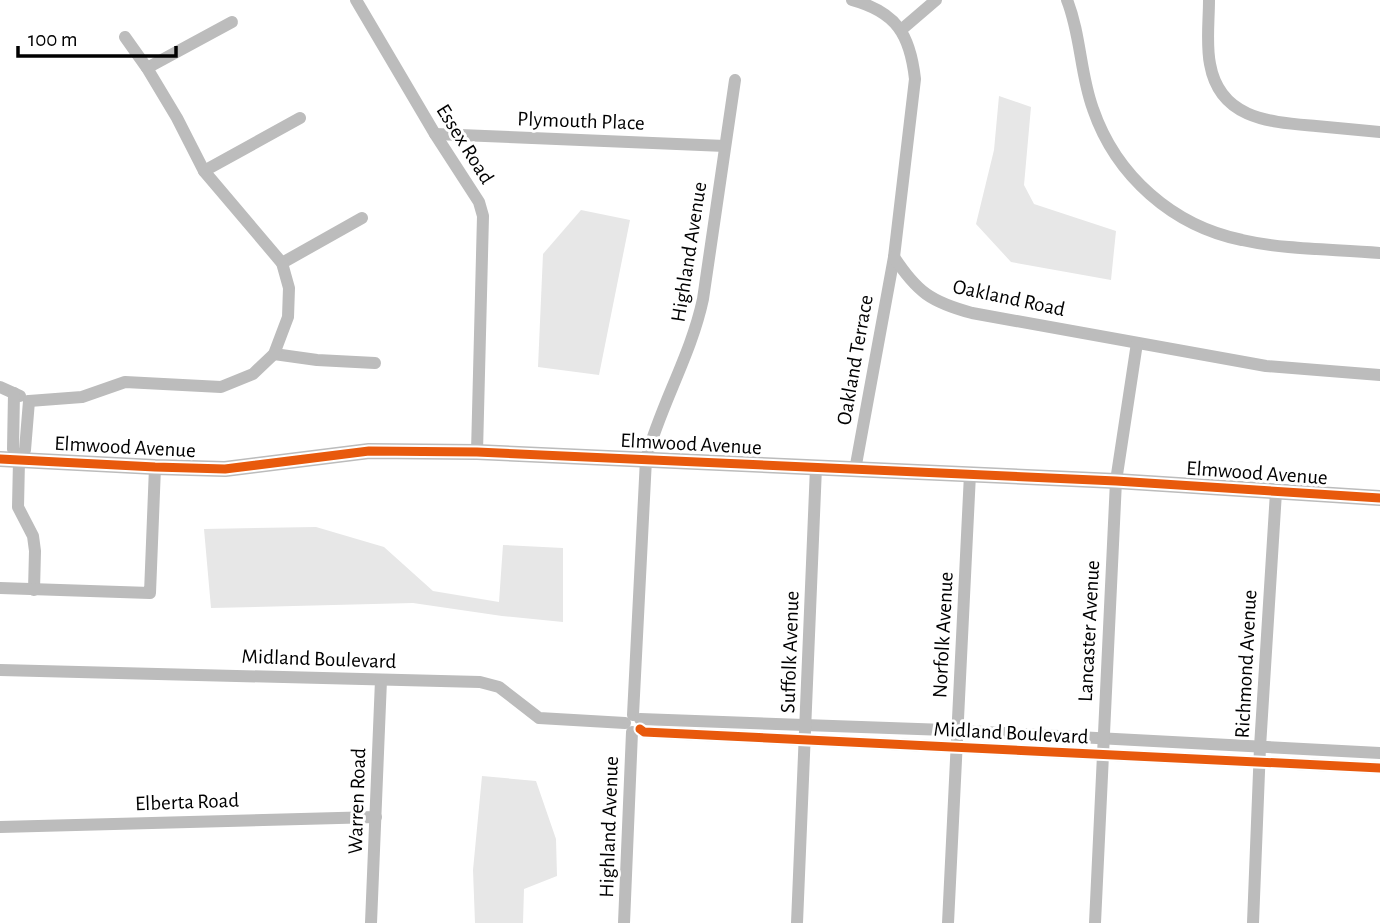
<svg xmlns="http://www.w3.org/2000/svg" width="1380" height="923" font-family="'Alegreya Sans',sans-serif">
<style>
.green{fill:#e7e7e7}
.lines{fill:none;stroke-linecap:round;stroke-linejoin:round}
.minor{stroke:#bcbcbc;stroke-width:12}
.tertiary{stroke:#bcbcbc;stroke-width:16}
.cycleway-casing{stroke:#fff;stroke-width:13}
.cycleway{stroke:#e8590c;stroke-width:9}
.labels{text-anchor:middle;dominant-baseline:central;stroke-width:6;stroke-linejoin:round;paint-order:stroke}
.street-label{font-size:21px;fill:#000;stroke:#fff}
</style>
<rect width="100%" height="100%" fill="#fff"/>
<g class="green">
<polygon points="999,96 1031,107 1024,185 1034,204 1116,231 1111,280 1011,262 976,224 994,150"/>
<polygon points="581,210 630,220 599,375 538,367 543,254"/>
<polygon points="316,527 384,547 433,591 499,602 503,545 563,548 563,622 502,616 413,603 211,608 204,529"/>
<polygon points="482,776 536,781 556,839 557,876 524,889 523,923 475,923 473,870"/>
</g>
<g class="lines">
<g class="minor">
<polyline points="356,0 435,134 479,202 483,216 477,452"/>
<path d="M852 0C896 12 910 34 915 79L894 257 855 470"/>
<path d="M1067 0C1081 35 1080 74 1093 109 1116 176 1173 226 1242 240 1286 250 1335 249 1380 253"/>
<path d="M1209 0C1209 21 1206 44 1210 64 1220 120 1271 122 1316 126 1337 128 1359 130 1380 132"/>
<polyline points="901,30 936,0"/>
<polyline points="147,68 232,22"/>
<polyline points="435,134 725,146"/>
<polyline points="204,171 300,118"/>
<path d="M894 257C917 292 931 302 972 313L1266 366 1380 375"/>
<polyline points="282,263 362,218"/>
<polyline points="274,354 317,360 375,363"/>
<polyline points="0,387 20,396"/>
<polyline points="14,393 13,449 19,460 25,450 29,401"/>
<polyline points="29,401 82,397 125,382 221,387 253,374 274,354 288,317 289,288 282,263 204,171 177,118 147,68 125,37"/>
<polyline points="19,460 18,507 33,536 35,551 34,590"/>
<polyline points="0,588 150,593 155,467"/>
<polyline points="0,670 480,682 499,687 539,718 625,723"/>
<path d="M633 715 646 459C661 404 691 355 703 299L735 80"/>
<polyline points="640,719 946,730 1380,753"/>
<polyline points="640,729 644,732 1380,768"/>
<polyline points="0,827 376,817"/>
<polyline points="371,923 381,680"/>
<polyline points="624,923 632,732"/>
<polyline points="797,923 816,467"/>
<polyline points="948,923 970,474"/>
<polyline points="1095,923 1116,481 1137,343"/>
<polyline points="1253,923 1260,747 1276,492"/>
</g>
<polyline class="tertiary" points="0,459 155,467 225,469 369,451 477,452 1116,481 1380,498"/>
<defs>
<g id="cycleway">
<polyline points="0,459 155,467 225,469 369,451 477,452 1116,481 1380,498"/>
<polyline points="640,729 644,732 1380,768"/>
</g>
</defs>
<use href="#cycleway" class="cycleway-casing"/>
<use href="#cycleway" class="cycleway"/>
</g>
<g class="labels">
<g class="street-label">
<text transform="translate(581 121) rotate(2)">Plymouth Place</text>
<text transform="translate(465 144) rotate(58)">Essex Road</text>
<text transform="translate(689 252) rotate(-81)">Highland Avenue</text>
<text transform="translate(1009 298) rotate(12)">Oakland Road</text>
<text transform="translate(855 360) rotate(-80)">Oakland Terrace</text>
<text transform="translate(691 444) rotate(3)">Elmwood Avenue</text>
<text transform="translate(125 447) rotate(3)">Elmwood Avenue</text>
<text transform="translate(1257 473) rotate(4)">Elmwood Avenue</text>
<text transform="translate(1089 631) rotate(-87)">Lancaster Avenue</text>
<text transform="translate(943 635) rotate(-87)">Norfolk Avenue</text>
<text transform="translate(790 652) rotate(-88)">Suffolk Avenue</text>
<text transform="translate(319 659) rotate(2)">Midland Boulevard</text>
<text transform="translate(1246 664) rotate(-87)">Richmond Avenue</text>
<text transform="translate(1011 733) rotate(3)">Midland Boulevard</text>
<text transform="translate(357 801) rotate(-88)">Warren Road</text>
<text transform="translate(187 802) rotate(-2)">Elberta Road</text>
<text transform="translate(609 827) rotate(-88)">Highland Avenue</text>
</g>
</g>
<path d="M18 46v10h158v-10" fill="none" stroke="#000000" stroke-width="3.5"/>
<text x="28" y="46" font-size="21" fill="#000000" stroke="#ffffff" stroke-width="5" paint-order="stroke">100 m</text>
</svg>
